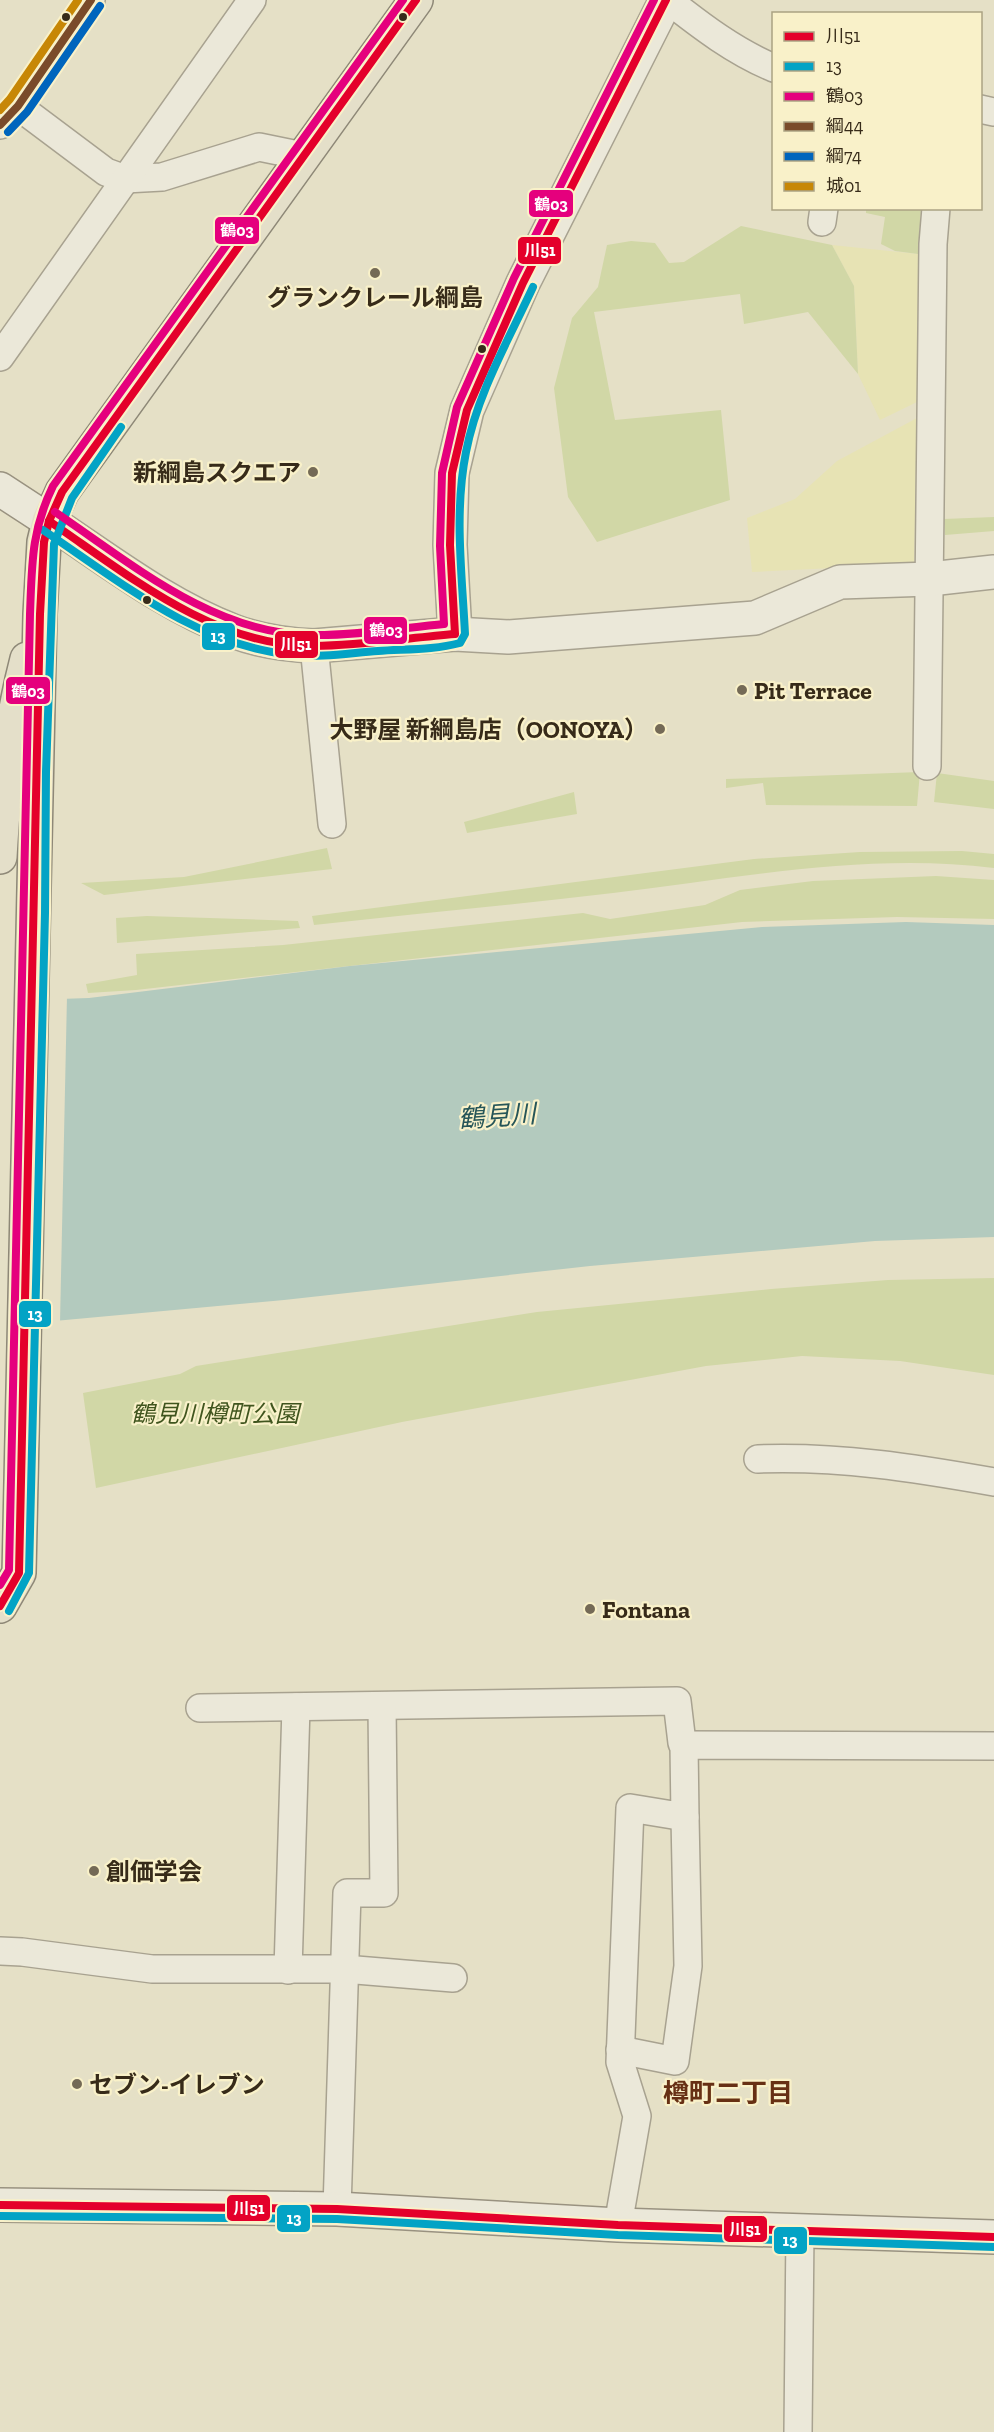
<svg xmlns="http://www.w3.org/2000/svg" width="994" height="2432" font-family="'Zilla Slab','Noto Sans JP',serif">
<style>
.farmland{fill:#e7e3b4}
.green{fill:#d1d7a6}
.water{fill:#b3cabe}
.pier{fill:#e5e0c6}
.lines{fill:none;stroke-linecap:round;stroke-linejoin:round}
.minor-casing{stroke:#a8a290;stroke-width:30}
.tertiary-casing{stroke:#a8a290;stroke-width:36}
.secondary-casing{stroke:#999280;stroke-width:36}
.primary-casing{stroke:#8e8877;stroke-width:36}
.minor{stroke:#ebe8d9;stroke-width:27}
.tertiary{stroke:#ebe8d9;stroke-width:33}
.secondary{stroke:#ebe8d9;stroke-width:33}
.primary{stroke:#e4dfc9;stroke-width:33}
.bus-1-casing{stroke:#f9f1c9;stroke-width:12}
.bus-2-casing{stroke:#f9f1c9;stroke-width:12}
.bus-3-casing{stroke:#f9f1c9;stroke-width:12}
.bus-4-casing{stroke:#f9f1c9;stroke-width:12}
.bus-5-casing{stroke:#f9f1c9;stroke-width:12}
.bus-6-casing{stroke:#f9f1c9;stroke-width:12}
.bus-1{stroke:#e4002b;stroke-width:8}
.bus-2{stroke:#03a3c5;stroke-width:8}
.bus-3{stroke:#e5007d;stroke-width:8}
.bus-4{stroke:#7a4b2a;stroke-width:8}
.bus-5{stroke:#0065bd;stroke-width:8}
.bus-6{stroke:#c78706;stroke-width:8}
.bus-dot{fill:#372b19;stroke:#f9f1c9;stroke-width:2}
.poi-dot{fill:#746a56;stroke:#f9f1c9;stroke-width:2}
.labels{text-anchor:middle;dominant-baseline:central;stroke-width:4.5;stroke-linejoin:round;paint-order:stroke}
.poi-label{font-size:24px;font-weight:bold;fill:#372b19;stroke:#f9f1c9;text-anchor:start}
.park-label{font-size:24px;font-style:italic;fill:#40551e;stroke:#f9f1c9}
.water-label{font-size:26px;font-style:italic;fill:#265558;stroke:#f9f1c9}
.neighbourhood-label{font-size:26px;font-weight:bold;fill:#673014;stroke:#f9f1c9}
.line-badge{stroke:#f9f1c9;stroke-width:2}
.badge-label{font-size:16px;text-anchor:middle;font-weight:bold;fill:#fff}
</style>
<rect width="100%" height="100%" fill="#e5e0c6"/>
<g class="farmland">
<polygon points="832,245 918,254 917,402 880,420 858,374 854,286"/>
<polygon points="917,418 914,564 752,572 747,518 795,499 837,461"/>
</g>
<g class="green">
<polygon points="866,209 921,209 918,254 895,251 881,244 885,217 866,213"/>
<polygon points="741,226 832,245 854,286 858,374 808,312 744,324 740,294 594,312 615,420 721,410 730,500 597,542 568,497 554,388 572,318 598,287 607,245 631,241 655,243 669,263 684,262"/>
<polygon points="994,517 994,531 945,535 944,519"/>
<polygon points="920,772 917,806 766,805 763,783 726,788 726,779"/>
<polygon points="937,773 994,781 994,809 934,802"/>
<polygon points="574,792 577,814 467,833 464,822"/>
<polygon points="327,848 332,869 104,895 81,883 184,877"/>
<path d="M962 851 994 854V868C867 852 739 878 613 893 514 905 414 914 314 925L312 916 754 859 860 852Z"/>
<polygon points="936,876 994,880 994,919 897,917 742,922 136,990 88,993 86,984 137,975 136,954 283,945 583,913 610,919 705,905 740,890 813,881"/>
<polygon points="147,916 298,921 300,928 117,943 116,918"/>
<polygon points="994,1278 994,1375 900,1361 802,1356 706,1366 402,1422 96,1488 83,1393 180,1374 196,1366 537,1312 771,1289 888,1280"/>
</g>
<polygon class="water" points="906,922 994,925 994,1237 875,1241 590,1266 284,1300 0,1326 0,1001 89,998 350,966 762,927"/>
<polygon class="pier" points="67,996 60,1323 0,1329 0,998"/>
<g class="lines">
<defs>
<g id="minor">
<path d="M668 0C701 26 735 52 774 68"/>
<polyline points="18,106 106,172 125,179 162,177 259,147 303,156"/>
<polyline points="980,109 994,112"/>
<polyline points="0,125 18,106 91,0"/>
<polyline points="822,222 824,208"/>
<polyline points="0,357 252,0"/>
<polyline points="314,646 332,824"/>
<polyline points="927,766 933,244 936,208"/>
<path d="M758 1459C839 1456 915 1468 994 1482"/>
<polyline points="200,1708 677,1701 682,1743 684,1745"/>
<polyline points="0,1951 22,1952 152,1969 344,1969 453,1978"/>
<polyline points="288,1970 296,1707"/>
<polyline points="620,2050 675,2061 688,1966 685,1817"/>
<polyline points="337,2209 347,1893 384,1893 382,1706"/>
<polyline points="618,2225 637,2116 620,2062 630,1808 685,1817 684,1745 994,1746"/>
<polyline points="798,2432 800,2229"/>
</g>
<g id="tertiary">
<path d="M49 521C108 560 167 606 233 631 259 641 287 645 314 646L455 634 508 637 755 618 840 582 930 579 994 572"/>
<polyline points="455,634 450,545 452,473 467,410 523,283 666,0"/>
</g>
<g id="secondary">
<polyline points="0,489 49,521"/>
<polyline points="0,2205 337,2209 618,2225 994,2237"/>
</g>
<g id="primary">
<path d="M0 857C4 789 10 724 27 659"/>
<polyline points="0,1606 19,1573 40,614 44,542 49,521 62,492 416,0"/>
</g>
</defs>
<use href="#minor" class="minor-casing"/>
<use href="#tertiary" class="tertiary-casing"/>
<use href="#secondary" class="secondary-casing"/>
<use href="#primary" class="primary-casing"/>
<use href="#minor" class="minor"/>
<use href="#tertiary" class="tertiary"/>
<use href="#secondary" class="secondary"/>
<use href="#primary" class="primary"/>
<defs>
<g id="bus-1">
<path d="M49 521C127 574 214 647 314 646 361 645 408 638 455 634L450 545 452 473 467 410 523 283 666 0"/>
<polyline points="0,1606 19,1573 40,614 44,542 49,521 62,492 416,0"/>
<polyline points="0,2205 337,2209 618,2225 994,2237"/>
</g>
<g id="bus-2">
<path d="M43 530C119 581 198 646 292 655 321 658 350 653 378 651 405 649 434 650 460 643L465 634C462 574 454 512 466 452 477 394 508 341 533 287"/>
<polyline points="9,1611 29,1573 45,913 46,772 54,544 72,498 121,427"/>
<polyline points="0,2216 337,2219 618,2235 994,2247"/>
</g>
<g id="bus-3">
<path d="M55 512C132 564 214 634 311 635 353 636 402 628 444 624L440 546 442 473 457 407 514 278 654 0"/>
<path d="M0 1585 9 1570 30 614C32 565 31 531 53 486L403 0"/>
</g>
<polyline id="bus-4" points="0,125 18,106 91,0"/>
<polyline id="bus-5" points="8,132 27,112 100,6"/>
<polyline id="bus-6" points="0,110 10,99 78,0"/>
</defs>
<use href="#bus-1" class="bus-1-casing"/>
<use href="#bus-2" class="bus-2-casing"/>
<use href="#bus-3" class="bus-3-casing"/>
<use href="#bus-4" class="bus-4-casing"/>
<use href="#bus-5" class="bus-5-casing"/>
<use href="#bus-6" class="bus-6-casing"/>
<use href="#bus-1" class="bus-1"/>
<use href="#bus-2" class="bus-2"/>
<use href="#bus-3" class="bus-3"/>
<use href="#bus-4" class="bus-4"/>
<use href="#bus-5" class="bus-5"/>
<use href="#bus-6" class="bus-6"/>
</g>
<g class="bus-dot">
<circle cx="66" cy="17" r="5"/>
<circle cx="403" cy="17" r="5"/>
<circle cx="482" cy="349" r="5"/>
<circle cx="147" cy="600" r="5"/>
</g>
<g class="poi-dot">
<circle cx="375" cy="273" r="6"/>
<circle cx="313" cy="472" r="6"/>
<circle cx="742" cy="690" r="6"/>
<circle cx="660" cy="729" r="6"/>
<circle cx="590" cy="1609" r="6"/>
<circle cx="94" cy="1871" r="6"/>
<circle cx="77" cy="2084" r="6"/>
</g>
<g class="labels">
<g class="poi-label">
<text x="375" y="297" text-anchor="middle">グランクレール綱島</text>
<text x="301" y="472" text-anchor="end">新綱島スクエア</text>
<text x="754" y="690">Pit Terrace</text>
<text x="648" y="729" text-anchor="end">大野屋 新綱島店（OONOYA）</text>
<text x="602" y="1609">Fontana</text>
<text x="106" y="1871">創価学会</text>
<text x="89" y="2084">セブン-イレブン</text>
</g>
<g class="park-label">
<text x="215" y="1413">鶴見川樽町公園</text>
</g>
<g class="water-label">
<text transform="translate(497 1116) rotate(-4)">鶴見川</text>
</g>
<g class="neighbourhood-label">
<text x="728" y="2093">樽町二丁目</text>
</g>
</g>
<g class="line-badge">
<rect x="528" y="189" width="46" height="29" rx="6" fill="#e5007d"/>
<rect x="214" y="216" width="46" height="29" rx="6" fill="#e5007d"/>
<rect x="517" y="236" width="45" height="29" rx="6" fill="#e4002b"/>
<rect x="363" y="616" width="45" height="29" rx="6" fill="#e5007d"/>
<rect x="201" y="622" width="35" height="29" rx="6" fill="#03a3c5"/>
<rect x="274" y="630" width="45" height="29" rx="6" fill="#e4002b"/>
<rect x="5" y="676" width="46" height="29" rx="6" fill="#e5007d"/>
<rect x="18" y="1300" width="34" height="28" rx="6" fill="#03a3c5"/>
<rect x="226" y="2194" width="45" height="28" rx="6" fill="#e4002b"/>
<rect x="276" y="2204" width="35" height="29" rx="6" fill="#03a3c5"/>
<rect x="723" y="2215" width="45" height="28" rx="6" fill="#e4002b"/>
<rect x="773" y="2226" width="35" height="29" rx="6" fill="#03a3c5"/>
</g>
<g class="badge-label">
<text x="551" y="210">鶴03</text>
<text x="237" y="236">鶴03</text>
<text x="540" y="256">川51</text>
<text x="386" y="636">鶴03</text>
<text x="218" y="642">13</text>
<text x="296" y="650">川51</text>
<text x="28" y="697">鶴03</text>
<text x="35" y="1320">13</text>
<text x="249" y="2214">川51</text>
<text x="294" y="2224">13</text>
<text x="745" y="2235">川51</text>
<text x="790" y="2246">13</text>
</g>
<rect x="772" y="12" width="210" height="198" fill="#f9f1c9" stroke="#aba283" stroke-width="1.5"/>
<rect x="784" y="32" width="30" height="9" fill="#e4002b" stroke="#aba283" stroke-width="1.5"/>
<text x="826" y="42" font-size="18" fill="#372b19">川51</text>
<rect x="784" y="62" width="30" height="9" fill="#03a3c5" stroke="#aba283" stroke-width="1.5"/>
<text x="826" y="72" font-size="18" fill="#372b19">13</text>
<rect x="784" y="92" width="30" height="9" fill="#e5007d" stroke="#aba283" stroke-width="1.5"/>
<text x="826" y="102" font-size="18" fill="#372b19">鶴03</text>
<rect x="784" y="122" width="30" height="9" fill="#7a4b2a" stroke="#aba283" stroke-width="1.5"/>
<text x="826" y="132" font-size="18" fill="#372b19">綱44</text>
<rect x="784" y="152" width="30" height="9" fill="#0065bd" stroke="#aba283" stroke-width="1.5"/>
<text x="826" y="162" font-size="18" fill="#372b19">綱74</text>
<rect x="784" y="182" width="30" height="9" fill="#c78706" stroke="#aba283" stroke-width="1.5"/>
<text x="826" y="192" font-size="18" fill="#372b19">城01</text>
</svg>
